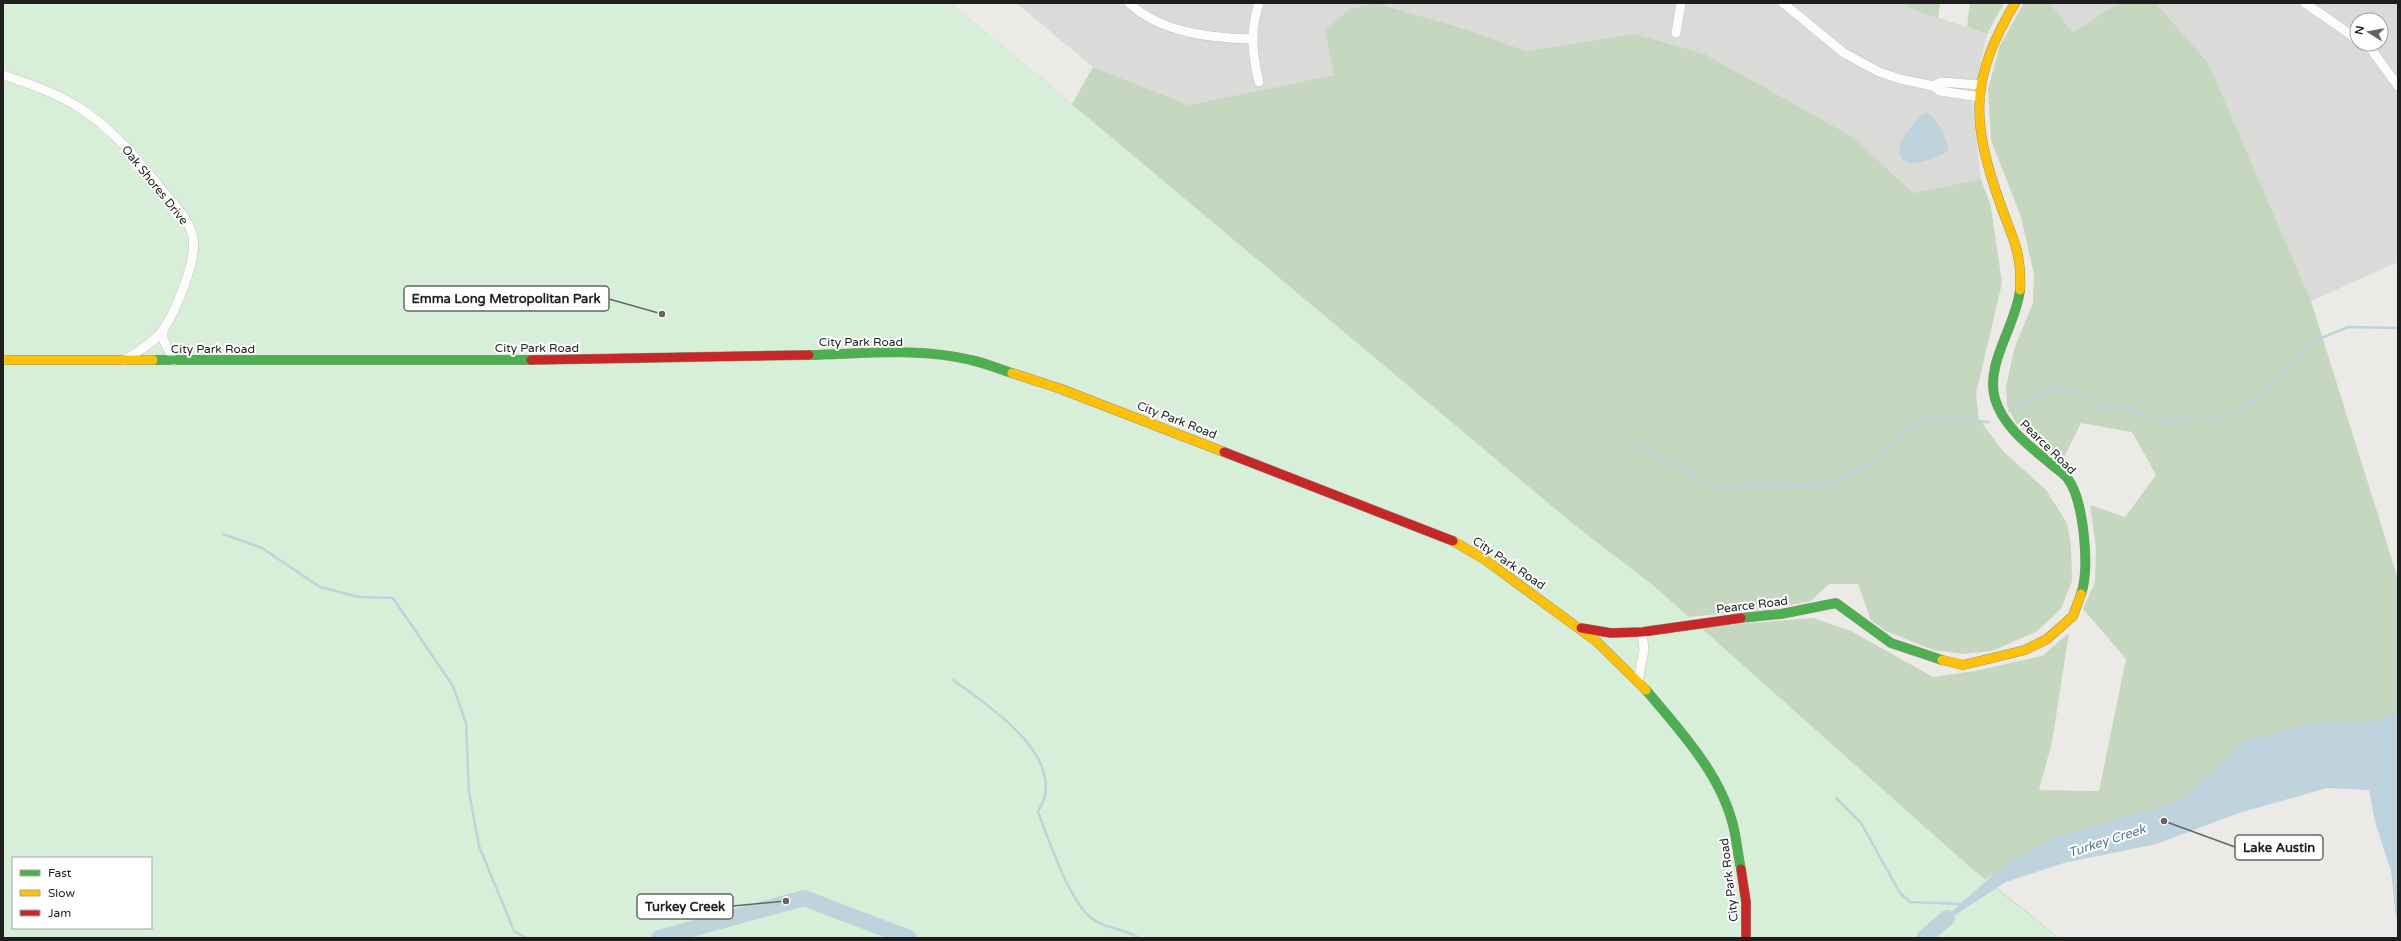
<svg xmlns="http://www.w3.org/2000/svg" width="2401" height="941" font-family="'Varela Round',sans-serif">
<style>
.residential{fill:#dadad8;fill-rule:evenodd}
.forest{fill:#c6d7bf;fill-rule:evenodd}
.park{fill:#d7efd9;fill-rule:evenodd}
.water{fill:#bed3db}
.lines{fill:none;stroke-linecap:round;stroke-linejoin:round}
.stream{stroke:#bed3db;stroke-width:2.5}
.river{stroke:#bed3db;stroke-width:16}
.street-casing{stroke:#c1c1bf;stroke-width:10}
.fast-casing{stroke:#919381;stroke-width:10}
.slow-casing{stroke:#919381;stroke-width:10}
.jam-casing{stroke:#919381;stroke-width:10}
.street{stroke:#fcfcfb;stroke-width:9}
.fast{stroke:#4caf50;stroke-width:9}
.slow{stroke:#ffc107;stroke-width:9}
.jam{stroke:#c62828;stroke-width:9}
.labels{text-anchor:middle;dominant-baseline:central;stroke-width:4;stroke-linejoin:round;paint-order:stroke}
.street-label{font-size:12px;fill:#1e1e1e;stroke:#fff}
.water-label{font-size:13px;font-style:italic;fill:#5577a2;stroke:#fff}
.leader{fill:none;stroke:#666564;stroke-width:1.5}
.callout-dot{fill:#666564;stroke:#fff;stroke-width:1.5}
.callout{fill:#fff;stroke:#666564;stroke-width:1.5}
.callout-label{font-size:13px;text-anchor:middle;font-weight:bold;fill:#1e1e1e}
</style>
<rect width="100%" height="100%" fill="#ebeae7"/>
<g class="residential">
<polygon points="1016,3 1373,3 1349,10 1334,75 1189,105 1093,67"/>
<polygon points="1376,3 1904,3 1912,9 1987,34 1972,101 1981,179 1913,193 1853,137 1705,54 1635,34 1526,51 1465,29"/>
<polygon points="2050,3 2118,3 2073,33"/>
<path d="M2156 3H2398V262L2311 301 2209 64ZM2357 20H2381V44H2357Z"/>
</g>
<g class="forest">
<path d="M3 3H951L1072 104 1093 67 1189 105 1334 75 1325 31 1349 9 1376 3 1465 29 1526 51 1635 34 1705 54 1853 137 1913 193 1981 179 1991 207 2002 283 1976 394 1979 419 2003 451 2046 490 2067 523 2071 546 2072 581 2061 609 2036 632 1992 651 1963 654 1933 650 1884 630 1871 620 1858 584H1829L1811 601 1772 609 1689 617 1701 627 1813 618 1851 631 1933 677 1975 671 2042 656 2069 633 2052 742 2039 790 2099 791 2126 659 2083 609 2095 582 2096 548 2090 505 2125 517 2156 475 2132 432 2081 423 2061 463 2016 423 2007 406 2006 388 2014 349 2033 303 2034 274 2021 217 1991 140 1988 89 2000 45 2024 3H2050L2073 33 2118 3H2156L2209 64 2311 301 2398 579V714L2393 712 2377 722 2309 723 2205 779 2178 802 2056 837 1986 879 2059 938H3ZM13 858H151V928H13Z"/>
<polygon points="1904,3 1940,3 1938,18 1912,9"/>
<polygon points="1970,3 2004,3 1987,34 1967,27"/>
</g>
<path class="park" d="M3 3H951L1572 523 1654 586 1971 868 2058 938H3ZM13 858H151V928H13Z"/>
<g class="water">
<path d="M1927 113C1939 121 1948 137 1948 152 1936 156 1906 174 1900 154 1899 149 1900 142 1902 139 1908 130 1916 122 1922 114Z"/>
<polygon points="2393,712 2398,714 2398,918 2396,918 2391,871 2375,822 2369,790 2327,788 2239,813 2156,844 2064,863 2006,882 1929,932 2004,865 2056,837 2178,802 2241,743 2309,723 2376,721"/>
</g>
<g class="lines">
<g class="stream">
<polyline points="2009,411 2050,390 2061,389 2073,390 2105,407 2133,410 2165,422 2192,418 2217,419 2235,413 2253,401 2309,343 2348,327 2398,328"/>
<polyline points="1629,442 1714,486 1826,485 1868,467 1917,422 1930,418 1989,422"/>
<polyline points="223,534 262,548 320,587 359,597 393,598 453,686 466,723 469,792 479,846 514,931 526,938"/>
<path d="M953 680C985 703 1054 748 1045 795 1044 801 1040 807 1038 812 1049 840 1068 897 1089 916 1102 929 1124 928 1139 938"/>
<polyline points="1836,798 1861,823 1900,893 1910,902 1961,904"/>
</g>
<g class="river">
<polyline points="659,938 804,898 909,938"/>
<polyline points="1924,938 1947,918"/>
</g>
<defs>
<g id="street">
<path d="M1129 3C1161 33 1211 38 1252 39"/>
<polyline points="1783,3 1844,53 1879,72 1900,79 1933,86 1940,91 1980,97"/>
<polyline points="2305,3 2357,39"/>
<polyline points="1676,33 1681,3"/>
<polyline points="2364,44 2371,49 2398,86"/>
<path d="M3 75C27 83 51 91 73 104 109 124 137 159 162 190 174 204 190 220 193 238 197 261 176 310 163 330 155 342 138 351 125 360"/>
<path d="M1259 82C1252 54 1250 30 1259 3"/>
<polyline points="1933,86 1941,82 1981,85"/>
<polyline points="163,330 163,339 174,361"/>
<polyline points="1638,681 1644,650 1642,632"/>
</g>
<g id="fast">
<path d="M2020 290C2016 326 1985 363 1995 399 2004 428 2030 446 2052 465 2057 469 2064 474 2068 479 2084 501 2090 569 2081 594"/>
<path d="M809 355C862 354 919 347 971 360 985 363 999 369 1012 373"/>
<polyline points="153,360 531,360"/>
<polyline points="1741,618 1781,614 1836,603 1891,643 1942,660"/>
<path d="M1646 690C1681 732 1722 775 1734 829 1737 842 1738 856 1741 869"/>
</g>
<g id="slow">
<path d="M2015 3C1969 80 1971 122 2001 206 2013 239 2022 253 2020 290"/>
<polyline points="3,360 153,360"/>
<polyline points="1012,373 1061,389 1224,452"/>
<polyline points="1453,541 1484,559 1596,641 1646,690"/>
<polyline points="1942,660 1963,665 2025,650 2047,639 2073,616 2081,594"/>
</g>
<g id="jam">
<polyline points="531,360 809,355"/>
<polyline points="1224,452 1453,541"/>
<polyline points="1581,628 1611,633 1642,632 1741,618"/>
<polyline points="1741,869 1746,902 1746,938"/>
</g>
</defs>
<use href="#street" class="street-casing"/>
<use href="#fast" class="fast-casing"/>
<use href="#slow" class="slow-casing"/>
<use href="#jam" class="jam-casing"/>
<use href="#street" class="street"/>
<use href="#fast" class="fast"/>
<use href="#slow" class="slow"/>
<use href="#jam" class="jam"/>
</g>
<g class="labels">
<g class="street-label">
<text transform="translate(155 185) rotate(51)">Oak Shores Drive</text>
<text x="861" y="342">City Park Road</text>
<text x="537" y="348">City Park Road</text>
<text x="213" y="349">City Park Road</text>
<text transform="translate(1177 420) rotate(21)">City Park Road</text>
<text transform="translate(2048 447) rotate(44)">Pearce Road</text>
<text transform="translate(1509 563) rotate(34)">City Park Road</text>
<text transform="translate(1752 605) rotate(-7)">Pearce Road</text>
<text transform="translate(1729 880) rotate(-97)">City Park Road</text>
</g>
<g class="water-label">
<text transform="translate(2107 841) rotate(-18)">Turkey Creek</text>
</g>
</g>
<path class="leader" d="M662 314L609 299M2164 821L2235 847M786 901L733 906"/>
<g class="callout-dot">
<circle cx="662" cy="314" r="4"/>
<circle cx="2164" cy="821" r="4"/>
<circle cx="786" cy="901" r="4"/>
</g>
<g class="callout">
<rect x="404" y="286" width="205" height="25" rx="4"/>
<rect x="2235" y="835" width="88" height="25" rx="4"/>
<rect x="637" y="894" width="96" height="25" rx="4"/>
</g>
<g class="callout-label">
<text x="506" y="303">Emma Long Metropolitan Park</text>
<text x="2279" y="852">Lake Austin</text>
<text x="685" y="911">Turkey Creek</text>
</g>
<rect width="2401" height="941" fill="none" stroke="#1e1e1e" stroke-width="8"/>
<rect x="12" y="857" width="140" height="72" fill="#ffffff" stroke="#a5a5a5"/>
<rect x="20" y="870" width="20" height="6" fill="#4caf50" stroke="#a5a5a5"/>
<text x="48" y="877" font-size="12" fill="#1e1e1e">Fast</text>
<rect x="20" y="890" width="20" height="6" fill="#ffc107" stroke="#a5a5a5"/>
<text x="48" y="897" font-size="12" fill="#1e1e1e">Slow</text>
<rect x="20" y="910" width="20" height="6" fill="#c62828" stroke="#a5a5a5"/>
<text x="48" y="917" font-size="12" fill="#1e1e1e">Jam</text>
<g transform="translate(2369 32) rotate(281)"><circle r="19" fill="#ffffff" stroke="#a5a5a5"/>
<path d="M0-3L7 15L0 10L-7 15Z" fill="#666564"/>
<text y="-6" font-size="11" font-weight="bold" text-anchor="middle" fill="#1e1e1e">N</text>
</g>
</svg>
